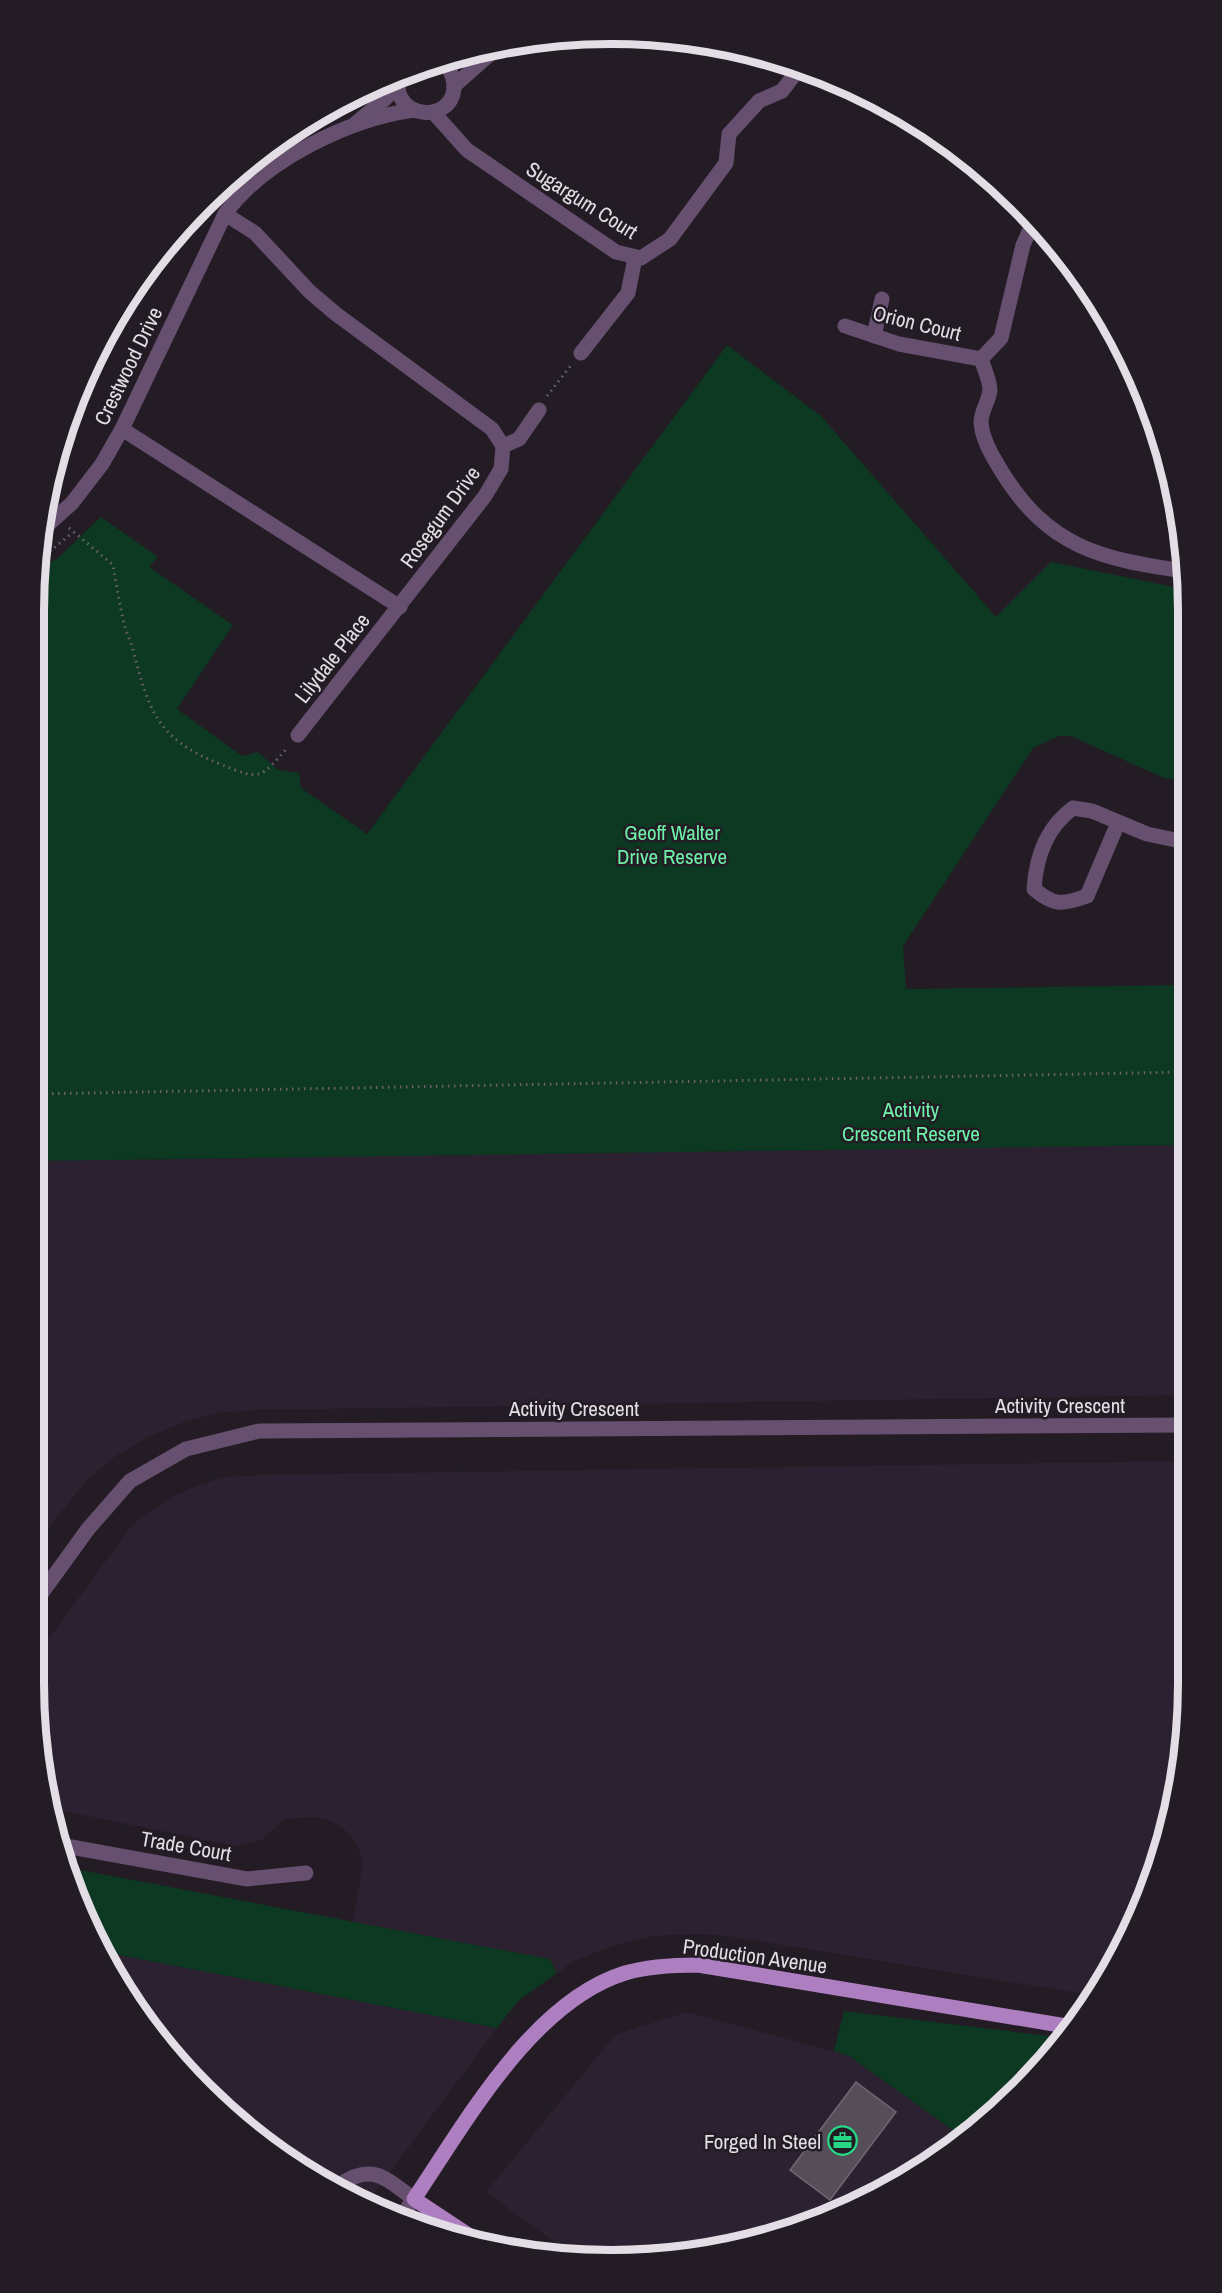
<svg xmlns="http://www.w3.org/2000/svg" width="1222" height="2293" font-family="'Archivo Narrow',sans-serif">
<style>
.built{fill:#2c2130}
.green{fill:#0d3821}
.building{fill:#554d58;stroke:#6f6773;stroke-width:1.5}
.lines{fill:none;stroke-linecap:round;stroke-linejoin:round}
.path{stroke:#69626b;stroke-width:3;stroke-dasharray:1.5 4.5;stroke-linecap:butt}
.minor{stroke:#664f6f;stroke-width:15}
.major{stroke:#ad7ec0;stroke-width:15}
.labels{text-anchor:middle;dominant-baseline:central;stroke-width:5;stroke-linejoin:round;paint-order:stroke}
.street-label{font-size:21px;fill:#e3dee5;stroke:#231c25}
.park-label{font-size:21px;fill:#6ef2a9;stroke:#231c25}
.poi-label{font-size:21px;fill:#e3dee5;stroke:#231c25;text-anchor:end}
.rim{fill:none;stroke:#e3dee5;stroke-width:8}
</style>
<rect width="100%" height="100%" fill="#231c25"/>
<g class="built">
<polygon points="1186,1145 1187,1395 254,1410 217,1413 184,1422 148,1437 114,1457 86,1481 33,1547 34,1161"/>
<polygon points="1187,1461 1188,1719 1169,1832 1112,1971 1091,1995 727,1936 696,1934 653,1936 615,1945 576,1960 557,1973 550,1959 353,1922 363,1863 357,1844 345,1830 332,1821 314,1817 285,1819 262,1840 235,1846 54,1809 33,1682 33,1660 133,1524 176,1495 201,1484 226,1477 258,1475"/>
<polygon points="109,1953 497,2028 370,2199 290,2163 153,2034"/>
<polygon points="687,2012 849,2056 961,2136 833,2216 649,2259 567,2251 486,2192 615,2035"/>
</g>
<g class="green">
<polygon points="727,345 821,416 996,617 1051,562 1184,589 1185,781 1164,778 1071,736 1059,736 1033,748 903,946 906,989 1185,985 1186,1145 34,1161 34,572 59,557 101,517 158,557 149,567 233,625 177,709 242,756 258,752 278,770 299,773 301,788 367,834"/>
<polygon points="64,1867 550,1959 557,1973 518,2001 497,2028 109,1953"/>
<polygon points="844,2011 1057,2037 992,2116 961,2136 849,2056 834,2051"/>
</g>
<polygon class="building" points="856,2082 896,2112 830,2200 790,2170"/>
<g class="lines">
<g class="path">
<polyline points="547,396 572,364"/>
<path d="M69 528 113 565C116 583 119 601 123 619 125 630 130 639 133 650 149 711 157 739 220 764 261 781 260 779 288 747"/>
<polyline points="36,563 73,532"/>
<polyline points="34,1094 1186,1072"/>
</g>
<g class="minor">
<polyline points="442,62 490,53"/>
<path d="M399 76C389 121 456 125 454 84 453 74 448 66 440 61"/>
<polyline points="454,86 498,47"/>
<polyline points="433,112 467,150 616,252 641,258 670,239 726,163 729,134 759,101 782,91 801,66"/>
<polyline points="356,123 385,99 398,85"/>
<polyline points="225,214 255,233 310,292 336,314 492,429 503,446 501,469 485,496 298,735"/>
<path d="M1033 223 1023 245 1001 338 981 359C984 368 990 381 990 390 989 401 981 411 981 422 982 440 993 457 1002 472 1049 548 1101 559 1184 571"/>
<polyline points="845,326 899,344 981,359"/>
<polyline points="874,336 882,299"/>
<polyline points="581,353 628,293 635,258"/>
<polyline points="122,429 400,607"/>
<polyline points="503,446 519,439 539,410"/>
<path d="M41 531 72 503 102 464 122 429 225 214C264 160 349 119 414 110"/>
<path d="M1118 823 1087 896C1062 905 1054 906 1034 889 1036 857 1047 827 1073 808L1092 811 1147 834 1185 842"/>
<polyline points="33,1605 88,1529 130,1481 186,1449 259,1431 1187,1425"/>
<polyline points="60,1845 247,1879 306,1873"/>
<path d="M339 2185C373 2162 386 2179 414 2199L403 2214"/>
</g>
<path class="major" d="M479 2242 414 2199C466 2122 532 2002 625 1973 649 1966 673 1965 698 1965L1066 2026"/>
</g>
<defs>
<symbol id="office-ring" viewBox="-11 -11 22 22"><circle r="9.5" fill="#231c25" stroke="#25d886" stroke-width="1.5"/><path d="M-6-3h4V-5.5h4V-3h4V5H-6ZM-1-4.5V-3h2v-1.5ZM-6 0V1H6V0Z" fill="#25d886"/></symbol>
</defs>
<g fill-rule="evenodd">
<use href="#office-ring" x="826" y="2124" width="33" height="33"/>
</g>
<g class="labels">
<g class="street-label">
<text transform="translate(582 200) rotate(32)">Sugargum Court</text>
<text transform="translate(917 323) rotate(14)">Orion Court</text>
<text transform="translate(128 366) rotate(-64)">Crestwood Drive</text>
<text transform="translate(440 517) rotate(-54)">Rosegum Drive</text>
<text transform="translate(332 658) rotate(-52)">Lilydale Place</text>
<text x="1060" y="1405">Activity Crescent</text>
<text x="574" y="1408">Activity Crescent</text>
<text transform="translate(186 1846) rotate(10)">Trade Court</text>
<text transform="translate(755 1956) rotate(8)">Production Avenue</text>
</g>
<g class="park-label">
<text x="672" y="832">Geoff Walter<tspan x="672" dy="24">Drive Reserve</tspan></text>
<text x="911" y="1109">Activity<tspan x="911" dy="24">Crescent Reserve</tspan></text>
</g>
<g class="poi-label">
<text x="821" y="2141">Forged In Steel</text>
</g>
</g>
<path d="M0 0H1222V2293H0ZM611 44H611A567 567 0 0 1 1178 611V1683A567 567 0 0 1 611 2250H611A567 567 0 0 1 44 1683V611A567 567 0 0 1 611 44Z" fill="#231c25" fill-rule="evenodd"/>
<path class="rim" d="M611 44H611A567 567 0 0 1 1178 611V1683A567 567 0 0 1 611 2250H611A567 567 0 0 1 44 1683V611A567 567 0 0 1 611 44Z"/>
</svg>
